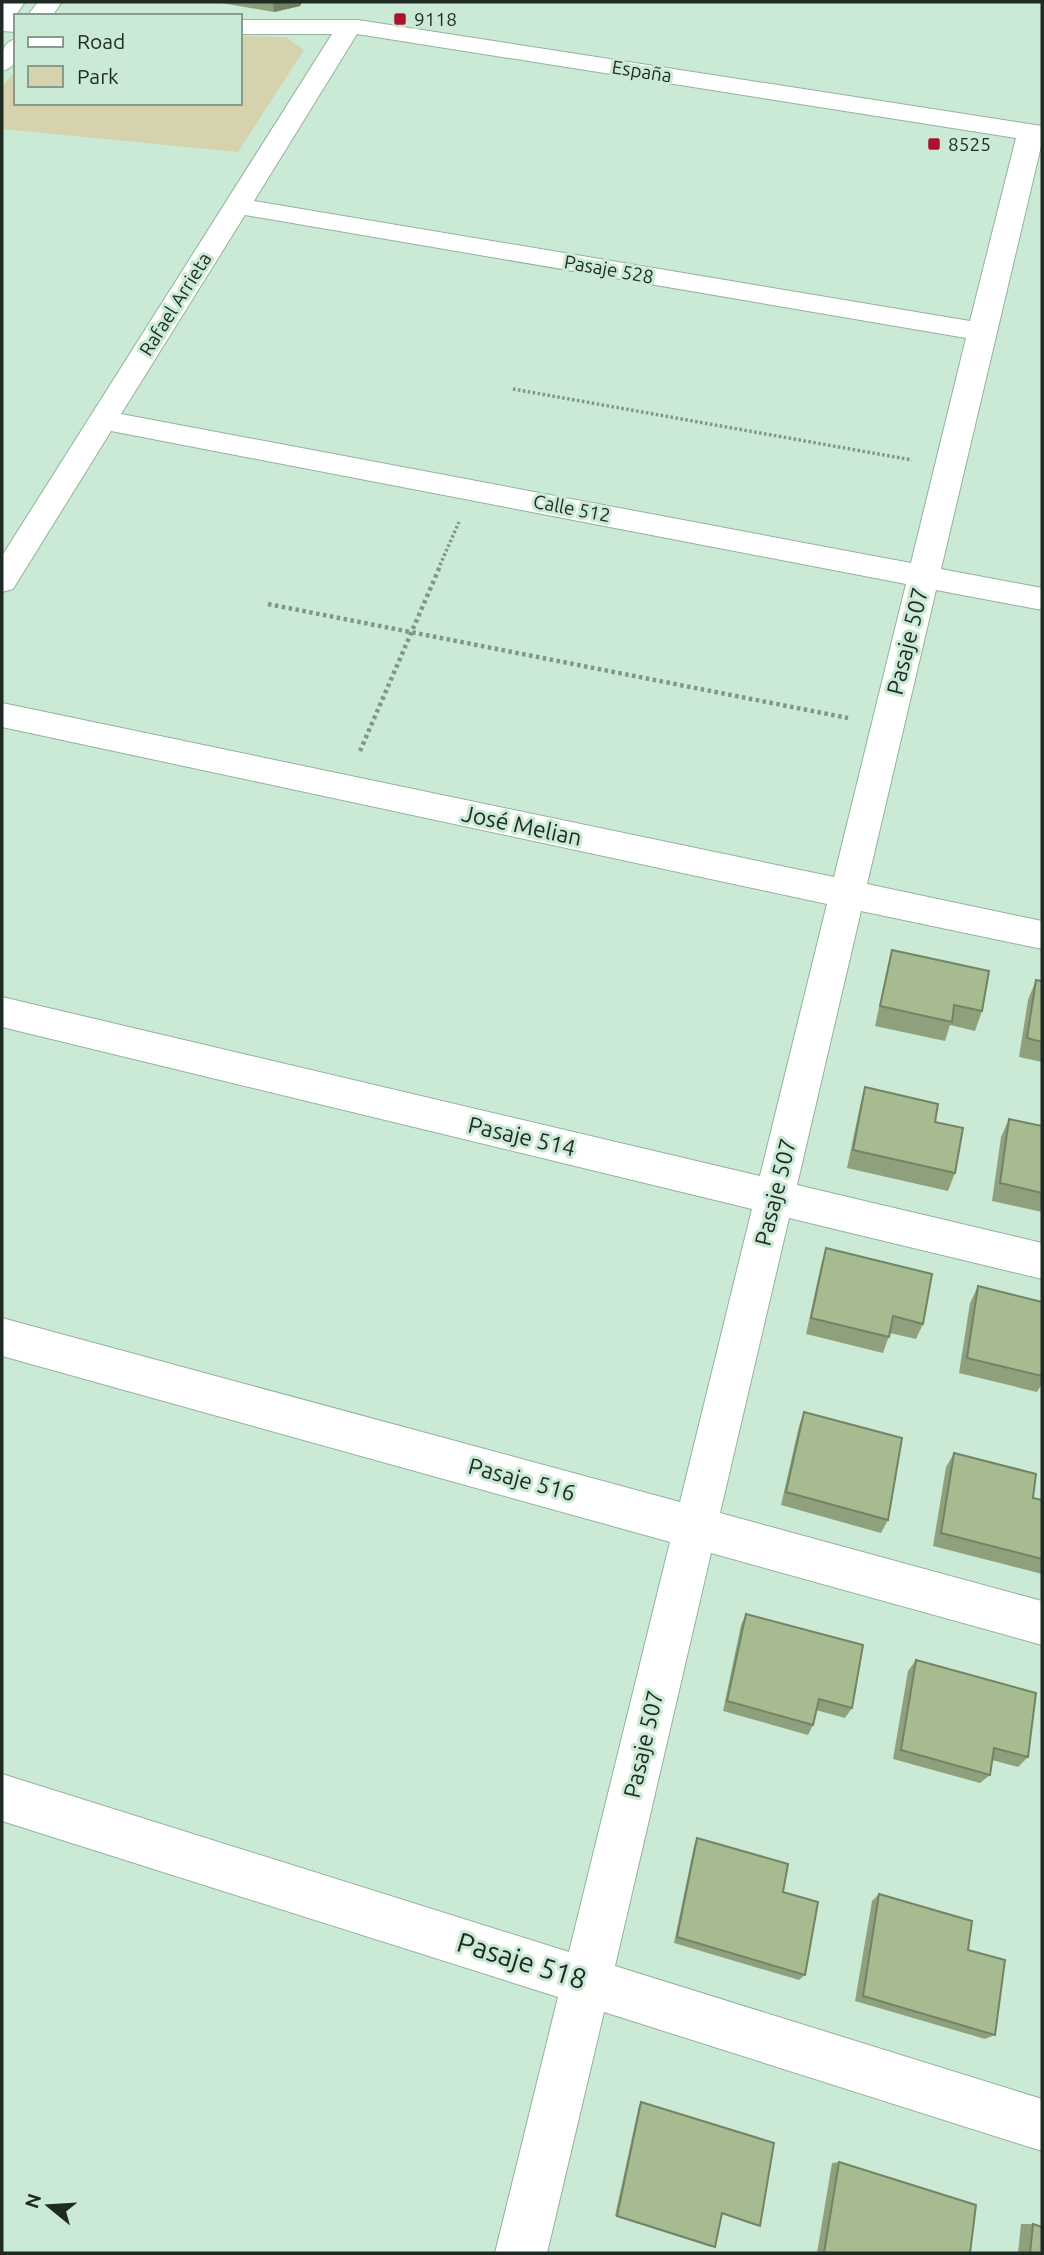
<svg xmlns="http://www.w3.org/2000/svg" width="1044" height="2255" font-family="Ubuntu,sans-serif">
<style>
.green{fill:#d6d2ae}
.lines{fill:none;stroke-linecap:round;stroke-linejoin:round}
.minor-casing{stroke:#94b19e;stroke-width:2}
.major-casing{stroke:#94b19e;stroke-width:2}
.path-far1{stroke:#809688;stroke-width:3.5;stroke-dasharray:2.5 2.5;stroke-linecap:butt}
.path{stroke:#809688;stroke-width:4.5;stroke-dasharray:3.5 3.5;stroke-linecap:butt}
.minor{fill:#fff;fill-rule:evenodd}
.major{fill:#fff;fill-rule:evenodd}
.wall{fill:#8fa17c}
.shaded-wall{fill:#748365}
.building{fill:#a6bb90;stroke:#748365;stroke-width:2}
.poi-dot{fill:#aa132c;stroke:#cbead6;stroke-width:2.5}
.labels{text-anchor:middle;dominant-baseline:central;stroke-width:6;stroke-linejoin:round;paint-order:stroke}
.far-poi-label{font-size:19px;fill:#1f2a23;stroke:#cbead6;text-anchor:start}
.far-street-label{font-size:19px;fill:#1f2a23;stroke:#cbead6}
.street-label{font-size:23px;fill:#1f2a23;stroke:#cbead6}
.near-street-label{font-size:28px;fill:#1f2a23;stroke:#cbead6}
</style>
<rect width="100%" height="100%" fill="#cbead6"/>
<polygon class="green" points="240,36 286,37 304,50 238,152 2,129 2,87 16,70 16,103 240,103"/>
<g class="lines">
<defs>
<g id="minor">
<polygon points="2,17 16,18 16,32 2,31"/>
<path d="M240 20H358L1042 126V142L941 569 1042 588V610L936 590 867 884 1042 921V949L861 911 797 1185 1042 1243V1279L789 1218 720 1513 1042 1601V1645L711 1553 615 1966 1042 2099V2151L604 2012 547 2253H495L558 1997 2 1821V1774L569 1952 670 1542 2 1356V1318L680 1502 752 1209 2 1027V997L760 1176 827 904 2 727V703L834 877 906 584 111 431 13 589 2 592V556L332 34H240ZM357 34 1016 138 970 321 254 201ZM245 215 966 338 911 563 121 414Z"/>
</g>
<g id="major">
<polygon points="2,2 25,2 11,22 2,24"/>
<polygon points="38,2 62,2 52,16 27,16"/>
<path d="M16 39C16 54 19 67 2 71 2 56 0 43 16 39Z"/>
</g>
</defs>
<use href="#minor" class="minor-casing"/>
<use href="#major" class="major-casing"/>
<g class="path-far1">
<polyline points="513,389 912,460"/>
<polyline points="440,565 459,522"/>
</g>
<g class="path">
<polyline points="268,604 848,718"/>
<polyline points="360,751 441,564"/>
</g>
<use href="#minor" class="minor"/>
<use href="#major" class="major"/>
</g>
<g class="wall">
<polygon points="216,2 302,2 300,6 274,12"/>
<polygon points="892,950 982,1011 975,1031 950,1025 945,1041 875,1026 887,970"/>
<polygon points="1036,980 1042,981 1042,1062 1019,1057 1028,1000"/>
<polygon points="865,1087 935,1122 955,1173 948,1191 847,1168 860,1106"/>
<polygon points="1009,1119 1042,1126 1042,1212 992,1201 1001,1137"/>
<polygon points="826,1248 923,1324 916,1339 890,1333 883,1353 806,1334 821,1265"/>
<polygon points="978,1286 1042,1376 1042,1384 1037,1392 959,1373 970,1303"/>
<polygon points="804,1412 888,1520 881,1533 781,1505 799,1426"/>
<polygon points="954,1453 1033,1498 1042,1500 1042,1574 933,1546 946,1467"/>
<polygon points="746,1614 852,1708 845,1718 816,1710 813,1725 808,1735 723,1711 741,1625"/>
<polygon points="916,1660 1028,1757 1018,1767 992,1760 990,1775 980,1783 893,1759 908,1671"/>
<polygon points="697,1838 783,1892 805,1975 799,1980 674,1943 694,1846"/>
<polygon points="879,1894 968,1950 995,2035 985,2039 855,2001 872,1901"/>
<polygon points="641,2102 760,2226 754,2225 722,2214 711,2247 615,2216 639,2105"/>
<polygon points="839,2162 970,2253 817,2253 832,2163"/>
<polygon points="1021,2224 1033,2224 1042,2253 1018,2253"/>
</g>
<polygon class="shaded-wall" points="273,2 302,2 300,6 274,12"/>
<g class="building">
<polygon points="892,950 989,971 982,1011 954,1005 952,1022 880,1006"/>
<polygon points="1036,980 1042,981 1042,1042 1027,1038"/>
<polygon points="865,1087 938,1104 935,1122 963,1128 955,1173 853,1150"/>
<polygon points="1009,1119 1042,1126 1042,1193 1000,1183"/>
<polygon points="826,1248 932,1274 923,1324 893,1316 889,1337 811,1318"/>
<polygon points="978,1286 1042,1302 1042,1376 967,1358"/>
<polygon points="804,1412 902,1438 888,1520 786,1492"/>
<polygon points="954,1453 1036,1474 1033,1498 1042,1500 1042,1559 941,1533"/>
<polygon points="746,1614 863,1645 852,1708 819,1699 813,1725 727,1701"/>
<polygon points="916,1660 1036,1693 1028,1757 994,1748 990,1775 901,1750"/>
<polygon points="697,1838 788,1864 783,1892 818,1902 805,1975 677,1937"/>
<polygon points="879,1894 972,1921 968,1950 1005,1960 995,2035 863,1996"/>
<polygon points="641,2102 774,2143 760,2226 722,2213 715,2247 617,2216"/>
<polygon points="839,2162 976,2205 970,2253 824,2253"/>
<polygon points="1033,2224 1042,2227 1042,2253 1030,2253"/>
</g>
<g class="poi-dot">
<rect x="393" y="12" width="14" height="14" rx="3.5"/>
<rect x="927" y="137" width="14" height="14" rx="3.5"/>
</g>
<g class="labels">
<g class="far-poi-label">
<text x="414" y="19">9118</text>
<text x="948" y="144">8525</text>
</g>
<g class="far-street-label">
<text transform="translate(642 71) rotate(9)">España</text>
<text transform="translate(609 269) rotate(10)">Pasaje 528</text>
<text transform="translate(175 304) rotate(-58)">Rafael Arrieta</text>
<text transform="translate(572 508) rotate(11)">Calle 512</text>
</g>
<g class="street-label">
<text transform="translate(907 641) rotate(-76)">Pasaje 507</text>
<text transform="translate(522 825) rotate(12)">José Melian</text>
<text transform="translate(522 1136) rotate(13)">Pasaje 514</text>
<text transform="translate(775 1192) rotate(-76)">Pasaje 507</text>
<text transform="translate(522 1479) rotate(15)">Pasaje 516</text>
<text transform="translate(643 1744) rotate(-77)">Pasaje 507</text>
</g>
<g class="near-street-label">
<text transform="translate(522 1960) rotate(17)">Pasaje 518</text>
</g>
</g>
<rect width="1044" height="2255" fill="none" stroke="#1f2a23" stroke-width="7"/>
<rect x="14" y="14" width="228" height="91" fill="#cbead6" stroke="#869d8e" stroke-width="2"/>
<rect x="28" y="37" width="35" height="10" fill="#ffffff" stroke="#869d8e" stroke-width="2"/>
<text x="77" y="49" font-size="21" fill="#1f2a23">Road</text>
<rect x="28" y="66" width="35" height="21" fill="#d6d2ae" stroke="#869d8e" stroke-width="2"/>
<text x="77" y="84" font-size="21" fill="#1f2a23">Park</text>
<g transform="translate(49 2206) rotate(288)" stroke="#cbead6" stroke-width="5" paint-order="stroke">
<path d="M0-5L12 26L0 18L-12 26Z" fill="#1f2a23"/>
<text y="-10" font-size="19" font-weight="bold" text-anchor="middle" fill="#1f2a23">N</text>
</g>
</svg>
